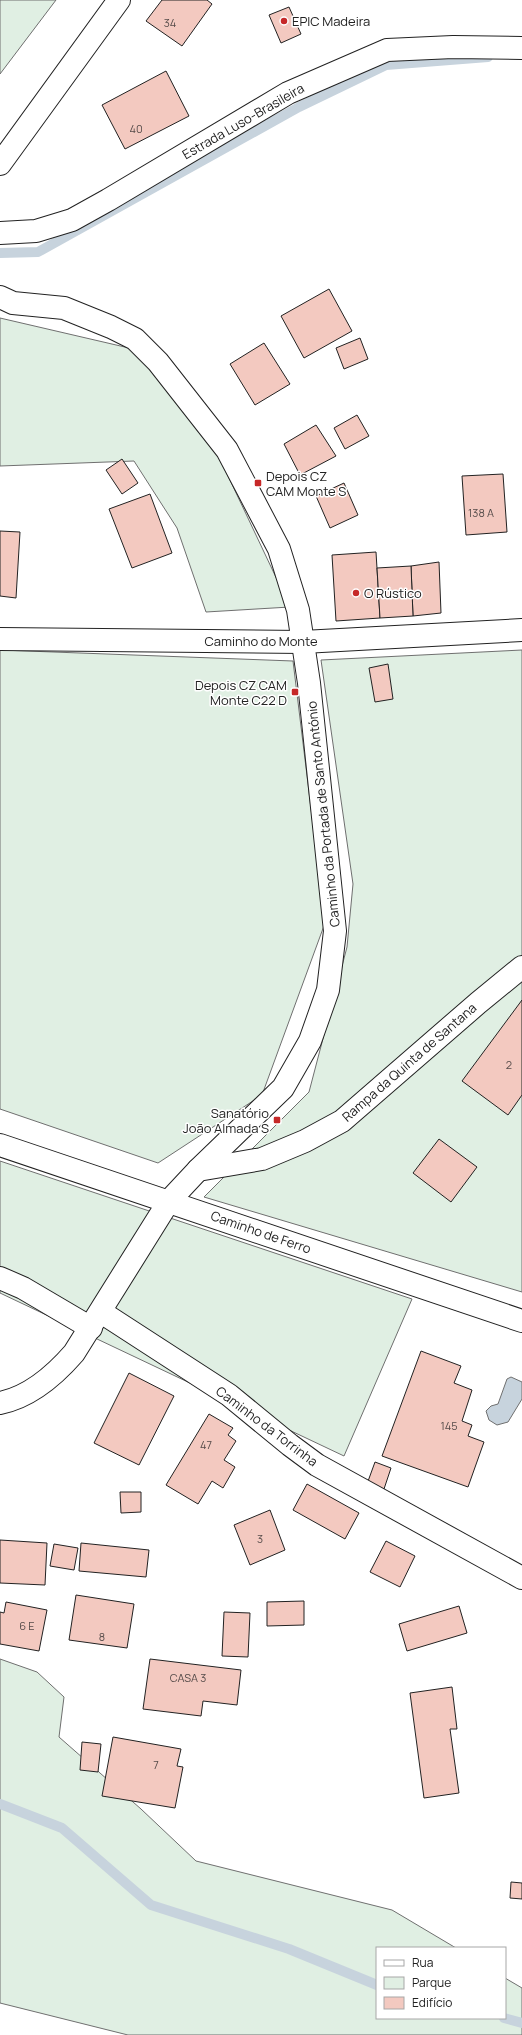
<svg xmlns="http://www.w3.org/2000/svg" width="522" height="2035" font-family="Manrope,sans-serif">
<style>
.green{fill:#e0efe3;stroke:#6f6f6f}
.water{fill:#c7d3dd;stroke:#6f6f6f}
.lines{fill:none;stroke-linecap:round;stroke-linejoin:round}
.stream{stroke:#c7d3dd;stroke-width:10}
.building{fill:#f3c9c0;stroke:#222}
.minor-casing{stroke:#222;stroke-width:24}
.minor{stroke:#fff;stroke-width:22}
.poi-dot{fill:#c62828;stroke:#fff;stroke-width:1.5}
.labels{text-anchor:middle;dominant-baseline:central;stroke-width:3;stroke-linejoin:round;paint-order:stroke}
.number-label{font-size:11px;fill:#564c4a}
.poi-label{font-size:13px;fill:#222;stroke:#fff;text-anchor:start}
.street-label{font-size:13px;fill:#222;stroke:#fff}
</style>
<rect width="100%" height="100%" fill="#fff"/>
<g class="green">
<polygon points="0,0 56,0 0,74"/>
<polygon points="0,318 142,351 212,442 290,607 206,612 177,528 134,461 0,466"/>
<polygon points="0,650 293,661 325,923 262,1095 158,1163 0,1109"/>
<polygon points="522,650 522,1292 204,1197 309,1092 347,947 353,884 321,660"/>
<polygon points="0,1161 412,1299 344,1456 0,1293"/>
<polygon points="0,1659 37,1672 64,1697 59,1737 141,1809 196,1861 392,1910 456,1948 377,1948 377,2018 505,2018 505,1978 522,1988 522,2035 128,2035 0,2003"/>
</g>
<polygon class="water" points="511,1377 522,1382 522,1399 508,1422 497,1425 489,1420 486,1411 491,1406 498,1404 507,1379"/>
<g class="lines">
<g class="stream">
<polyline points="0,253 38,252 299,107 386,65 488,57"/>
<polyline points="0,1804 62,1828 151,1905 289,1949 377,1985"/>
<polyline points="504,2018 522,2023"/>
</g>
</g>
<g class="building">
<polygon points="162,0 207,0 212,4 182,46 146,21"/>
<polygon points="289,7 301,34 281,43 269,15"/>
<polygon points="166,71 189,116 125,149 102,105"/>
<polygon points="329,289 352,331 304,358 281,316"/>
<polygon points="360,338 368,359 344,369 336,348"/>
<polygon points="264,343 290,384 255,405 230,364"/>
<polygon points="357,415 369,436 345,449 334,428"/>
<polygon points="316,425 336,456 300,475 284,444"/>
<polygon points="122,459 138,483 122,494 106,470"/>
<polygon points="503,474 507,532 466,535 462,476"/>
<polygon points="344,483 358,515 330,528 316,496"/>
<polygon points="150,494 172,553 132,568 109,509"/>
<polygon points="0,531 20,532 16,598 0,596"/>
<polygon points="376,552 380,618 336,621 332,555"/>
<polygon points="439,562 441,613 413,616 411,566"/>
<polygon points="411,566 413,616 380,618 377,568"/>
<polygon points="388,664 393,699 375,702 369,668"/>
<polygon points="522,1000 522,1095 508,1115 462,1081"/>
<polygon points="439,1139 477,1167 451,1202 413,1173"/>
<polygon points="421,1351 461,1366 454,1383 472,1390 462,1421 472,1425 468,1436 484,1442 468,1487 382,1456"/>
<polygon points="129,1373 174,1396 139,1465 94,1443"/>
<polygon points="209,1414 233,1428 228,1435 236,1441 224,1460 235,1467 223,1488 212,1481 198,1504 166,1485"/>
<polygon points="375,1462 391,1468 384,1489 367,1484"/>
<polygon points="307,1484 359,1513 345,1539 293,1510"/>
<polygon points="120,1492 141,1492 141,1512 121,1513"/>
<polygon points="270,1510 285,1550 250,1565 234,1525"/>
<polygon points="0,1540 47,1543 45,1585 0,1583"/>
<polygon points="386,1541 415,1556 400,1587 370,1572"/>
<polygon points="81,1543 149,1550 146,1577 79,1571"/>
<polygon points="54,1544 78,1548 74,1570 50,1566"/>
<polygon points="76,1595 134,1604 127,1648 69,1640"/>
<polygon points="304,1601 304,1625 267,1626 267,1602"/>
<polygon points="6,1602 47,1610 39,1651 0,1644 0,1612 4,1613"/>
<polygon points="459,1606 467,1633 407,1651 399,1624"/>
<polygon points="224,1612 250,1613 248,1657 222,1656"/>
<polygon points="150,1659 241,1670 237,1705 203,1701 201,1716 143,1709"/>
<polygon points="452,1687 457,1729 450,1729 459,1793 424,1798 410,1693"/>
<polygon points="113,1737 181,1749 177,1766 183,1767 175,1808 102,1796"/>
<polygon points="82,1742 101,1744 98,1772 80,1770"/>
<polygon points="511,1882 522,1883 522,1899 510,1898"/>
</g>
<g class="lines">
<defs>
<g id="minor">
<polyline points="0,164 119,0"/>
<polyline points="0,233 36,231 72,220 108,200 288,93 387,50 453,47 522,48"/>
<path d="M0 297 13 303 64 308 111 327 135 339 158 362 227 450 279 549 298 610 309 683 335 931 328 990 310 1041 283 1088 198 1170 169 1201 74 1353C54 1376 30 1397 0 1403"/>
<polyline points="0,639 303,642 522,630"/>
<polyline points="0,1145 522,1321"/>
<polyline points="198,1170 262,1159 305,1141 342,1121 478,1003 522,967"/>
<polyline points="0,1278 23,1288 91,1328"/>
<polyline points="101,1312 229,1395 290,1445 317,1465 522,1578"/>
</g>
</defs>
<use href="#minor" class="minor-casing"/>
<use href="#minor" class="minor"/>
</g>
<g class="poi-dot">
<circle cx="284" cy="21" r="4"/>
<rect x="254" y="479" width="8" height="8" rx="2"/>
<circle cx="356" cy="593" r="4"/>
<rect x="291" y="688" width="8" height="8" rx="2"/>
<rect x="273" y="1116" width="8" height="8" rx="2"/>
</g>
<g class="labels">
<g class="number-label">
<text x="170" y="22">34</text>
<text x="136" y="128">40</text>
<text x="481" y="512">138 A</text>
<text x="509" y="1064">2</text>
<text x="449" y="1425">145</text>
<text x="206" y="1444">47</text>
<text x="260" y="1538">3</text>
<text x="27" y="1625">6 E</text>
<text x="102" y="1636">8</text>
<text x="188" y="1677">CASA 3</text>
<text x="156" y="1764">7</text>
</g>
<g class="poi-label">
<text x="292" y="21">EPIC Madeira</text>
<text x="266" y="476">Depois CZ<tspan x="266" dy="15">CAM Monte S</tspan></text>
<text x="364" y="593">O Rústico</text>
<text x="287" y="685" text-anchor="end">Depois CZ CAM<tspan x="287" dy="15">Monte C22 D</tspan></text>
<text x="269" y="1113" text-anchor="end">Sanatório<tspan x="269" dy="15">João Almada S</tspan></text>
</g>
<g class="street-label">
<text transform="translate(243 121) rotate(-30)">Estrada Luso-Brasileira</text>
<text x="261" y="641">Caminho do Monte</text>
<text transform="translate(323 814) rotate(-96)">Caminho da Portada de Santo António</text>
<text transform="translate(409 1062) rotate(-41)">Rampa da Quinta de Santana</text>
<text transform="translate(261 1232) rotate(19)">Caminho de Ferro</text>
<text transform="translate(267 1426) rotate(37)">Caminho da Torrinha</text>
</g>
</g>
<rect x="376" y="1947" width="130" height="72" fill="#ffffff" stroke="#a7a7a7"/>
<rect x="384" y="1960" width="20" height="6" fill="#ffffff" stroke="#a7a7a7"/>
<text x="412" y="1967" font-size="12" fill="#222222">Rua</text>
<rect x="384" y="1977" width="20" height="12" fill="#e0efe3" stroke="#a7a7a7"/>
<text x="412" y="1987" font-size="12" fill="#222222">Parque</text>
<rect x="384" y="1997" width="20" height="12" fill="#f3c9c0" stroke="#a7a7a7"/>
<text x="412" y="2007" font-size="12" fill="#222222">Edifício</text>
</svg>
